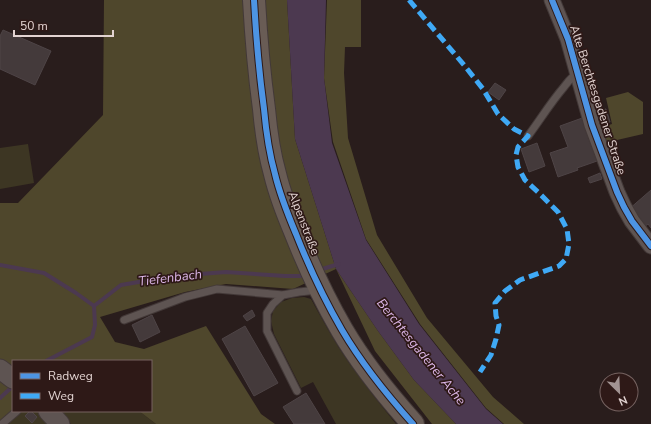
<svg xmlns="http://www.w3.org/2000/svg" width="651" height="424" font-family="'Nunito Sans',sans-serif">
	<rect width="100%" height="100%" fill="#291d1c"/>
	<!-- green -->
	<path fill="#3d3623" d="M 28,144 L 34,183 L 0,189 L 0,148 Z
		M 304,297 L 311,299 C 323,321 335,343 349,363 C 364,384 380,404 396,424 L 336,424 L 313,382 L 301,388 L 274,334 L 271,321 L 273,311 L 281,302 L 292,298 Z
		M 22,411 L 37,411 L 51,424 L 7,424 Z
		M 59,411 L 139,411 L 156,424 L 71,424 L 66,418 Z"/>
	<!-- forest -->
	<path fill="#4f472c" d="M 104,0 L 287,0 L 295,139 L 336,269 L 378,331 L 414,380 L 456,424 L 432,424 L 375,351 L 336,269 L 293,289 L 226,284 L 185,292 L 100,317 L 115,342 L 144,349 L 206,326 L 261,414 L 275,424 L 156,424 L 139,411 L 151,411 L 151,361 L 13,361 L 13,370 L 0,360 L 0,203 L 18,203 L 103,115 Z
		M 327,0 L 361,0 L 361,47 L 345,47 L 344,73 L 348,138 L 377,235 L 427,318 L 493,397 L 524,424 L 504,424 L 486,408 L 420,324 L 366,239 L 333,142 L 324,78 Z
		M 628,92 L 643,102 L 643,134 L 604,143 L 599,128 L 612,124 L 606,98 Z
		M 0,377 L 13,388 L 13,410 L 9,414 L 10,421 L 7,424 L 0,424 Z"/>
	<!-- water -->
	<path fill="#4c3950" d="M 287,0 L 326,0 L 324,78 L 332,143 L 366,240 L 419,324 L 486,409 L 503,424 L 456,424 L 414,380 L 378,331 L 336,269 L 295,139 Z"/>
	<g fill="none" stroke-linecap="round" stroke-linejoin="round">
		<!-- stream -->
		<path stroke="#4c3950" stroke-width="4" d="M 0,265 L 44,273 L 76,293 L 94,306 L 121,285 L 174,276 L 226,272 L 285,276 L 300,276 L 307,274
			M 319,270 L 339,264
			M 46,361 L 92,337 L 95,325 L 94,306
			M 0,398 L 13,386"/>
	</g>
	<!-- building -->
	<path fill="#443a3b" stroke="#4e4446" d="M 3,30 L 51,51 L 35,85 L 0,69 L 0,36 Z
		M 495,83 L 506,90 L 499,100 L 488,92 Z
		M 606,109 L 610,122 L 598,125 L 595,112 Z
		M 585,117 L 600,160 L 577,168 L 578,170 L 558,177 L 550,153 L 568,147 L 560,126 Z
		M 537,143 L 545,166 L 529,172 L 521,149 Z
		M 600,173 L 602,179 L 590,183 L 588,178 Z
		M 651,190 L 651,228 L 648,224 L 644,227 L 628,210 Z
		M 252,310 L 255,316 L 247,321 L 243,316 Z
		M 152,315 L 160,332 L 140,342 L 132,325 Z
		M 245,326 L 278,383 L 254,396 L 222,339 Z
		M 306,393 L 325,424 L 294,424 L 283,407 Z
		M 30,411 L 31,411 L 37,417 L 32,423 L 25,416 Z"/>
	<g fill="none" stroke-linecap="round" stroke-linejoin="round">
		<defs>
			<path id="service" d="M 528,136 C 540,120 551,102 564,87 C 568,82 571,77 577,74
				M 283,295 L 273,304 L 267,313 L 267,331 L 297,391
				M 124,320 L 185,297 L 217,289 L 283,295 L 299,292 L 318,290
				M 2,424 L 17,411"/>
			<path id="minor" d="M 552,0 L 568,39 L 592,125 L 617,192 L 624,207 L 632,221 L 651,246"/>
			<path id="tertiary" d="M 0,369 L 13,379
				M 48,411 L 60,424"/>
			<path id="primary" d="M 254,0 C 256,36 259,72 264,109 C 266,131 269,153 275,174 C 280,195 288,215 296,234 C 309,267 324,299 342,330 C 362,364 387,395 413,424"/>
		</defs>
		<!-- service casing -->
		<use href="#service" stroke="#433938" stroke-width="9"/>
		<!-- minor casing -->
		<use href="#minor" stroke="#433938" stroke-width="17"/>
		<!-- tertiary casing -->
		<use href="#tertiary" stroke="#433938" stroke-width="21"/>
		<!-- primary casing -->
		<use href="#primary" stroke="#433938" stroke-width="24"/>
		<!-- service -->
		<use href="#service" stroke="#5e5452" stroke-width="7"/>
		<!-- minor -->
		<use href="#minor" stroke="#5e5452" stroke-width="15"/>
		<!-- tertiary -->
		<use href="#tertiary" stroke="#5e5452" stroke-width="19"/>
		<!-- primary -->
		<use href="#primary" stroke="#695c55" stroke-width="22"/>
		<!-- quiet -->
		<path stroke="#3fa9f5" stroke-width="5" stroke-dasharray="10 5" stroke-linecap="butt" d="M 409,0 L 464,65 L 483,89 L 498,114 L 514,129 L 528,136 L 518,147 L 516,155 L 518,167 L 525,180 L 540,194 L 558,212 L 567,229 L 569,244 L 566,259 L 559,266 L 520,280 L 505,291 L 495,303 L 496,316 L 499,325 L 496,339 L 491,355 L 480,372"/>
		<defs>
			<path id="cycleway" d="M 254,0 C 256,36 259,72 264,109 C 266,131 269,153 275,174 C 280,195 288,215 296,234 C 309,267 324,299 342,330 C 362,364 387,395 413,424
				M 552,0 L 568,39 L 592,125 L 617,192 L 624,207 L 632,221 L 651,246"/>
		</defs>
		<!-- cycleway casing -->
		<use href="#cycleway" stroke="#2e1917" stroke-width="8"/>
		<!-- cycleway -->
		<use href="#cycleway" stroke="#4d94e3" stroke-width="6"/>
	</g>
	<g text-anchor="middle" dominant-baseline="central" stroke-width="3.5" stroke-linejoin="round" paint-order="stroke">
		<!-- street labels -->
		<g font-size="12" fill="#e2d3d1" stroke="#2e1917">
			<text transform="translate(598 100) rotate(72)">Alte Berchtesgadener Straße</text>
			<text transform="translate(304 223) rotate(69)">Alpenstraße</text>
		</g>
		<!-- water labels -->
		<g font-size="13" font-style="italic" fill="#dcb6e7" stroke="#2e1917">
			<text transform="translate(170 278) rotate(-7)">Tiefenbach</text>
			<text transform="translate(421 352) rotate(51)">Berchtesgadener Ache</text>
		</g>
	</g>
	<!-- legend -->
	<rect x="12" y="360" width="140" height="52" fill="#2e1917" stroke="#766361"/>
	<rect x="20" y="373" width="20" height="6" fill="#4d94e3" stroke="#766361"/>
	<text x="48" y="380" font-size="12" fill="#e2d3d1">Radweg</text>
	<rect x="20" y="393" width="20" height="6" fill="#3fa9f5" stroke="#766361"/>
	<text x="48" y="400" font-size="12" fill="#e2d3d1">Weg</text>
	<!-- north arrow -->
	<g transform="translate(619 392) rotate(156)"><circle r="19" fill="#2e1917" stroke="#766361"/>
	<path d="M0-3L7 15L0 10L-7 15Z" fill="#a19392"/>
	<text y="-6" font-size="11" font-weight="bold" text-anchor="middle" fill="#e2d3d1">N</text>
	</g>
	<!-- scale -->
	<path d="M14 30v6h99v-6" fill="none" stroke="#e2d3d1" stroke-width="2"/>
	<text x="20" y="30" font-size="12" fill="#e2d3d1" stroke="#2e1917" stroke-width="3" paint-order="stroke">50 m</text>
</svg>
